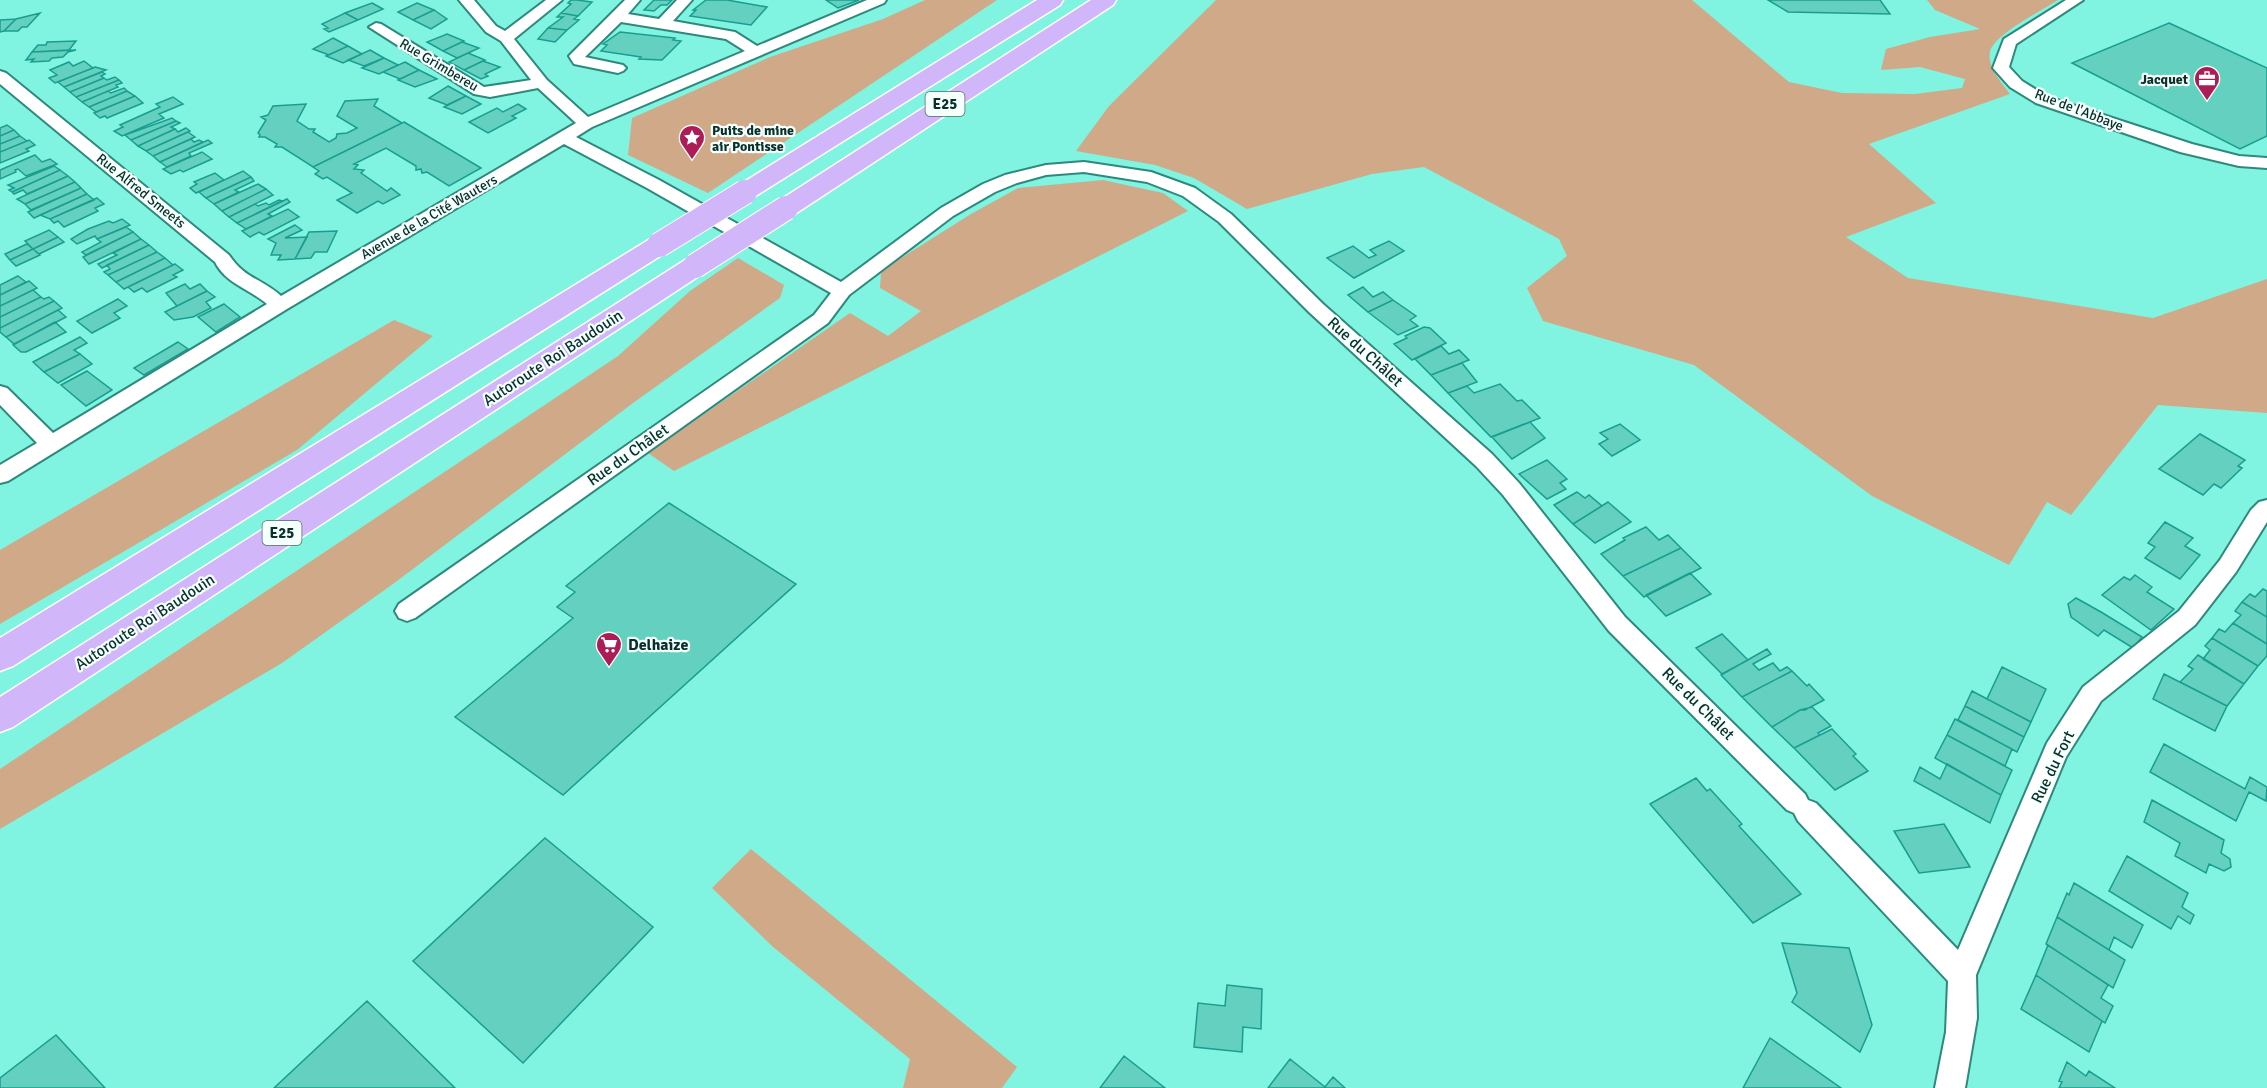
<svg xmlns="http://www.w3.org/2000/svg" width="2267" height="1088" font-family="Signika,sans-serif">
	<rect width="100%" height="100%" fill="#80f3e1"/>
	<!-- green -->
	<path fill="#d0a988" d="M 925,0 L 997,0 L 708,193 L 628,155 L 632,118 L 770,57 L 883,19 Z
		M 1216,0 L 1692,0 L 1789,82 L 1842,93 L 1915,94 L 1962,88 L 1965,79 L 1920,67 L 1881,70 L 1886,49 L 1930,37 L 1980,29 L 1935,10 L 1927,0 L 2058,0 C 2043,10 1993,35 1990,52 C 1987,67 2002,83 2010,94 L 1869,144 L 1936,203 L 1846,237 L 1908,278 L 2153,318 L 2267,279 L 2267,413 L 2158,405 L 2071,515 L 2047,502 L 2009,565 L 1872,496 L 1694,365 L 1543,321 L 1527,288 L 1567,256 L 1559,239 L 1424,167 L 1372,174 L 1247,209 L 1194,178 L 1155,165 L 1076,151 L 1109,106 Z
		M 1103,180 L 1163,193 L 1188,211 L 674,471 L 648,453 L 850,313 L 888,336 L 921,311 L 880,288 L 881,273 L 898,260 L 971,214 L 1018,188 Z
		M 738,258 L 784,285 L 780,298 L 633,403 L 393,584 L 282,663 L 0,829 L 0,769 L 618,356 L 690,291 Z
		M 394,320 L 433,336 L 297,450 L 0,624 L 0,550 Z
		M 751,849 L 1017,1067 L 1002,1088 L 903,1088 L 910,1059 L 772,946 L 712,888 Z"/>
	<!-- building -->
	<path fill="#64d0c0" stroke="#189e8f" stroke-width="1.5" d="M 571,0 L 577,0 L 592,2 L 578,16 L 561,13 L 571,4 L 568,3 Z
		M 654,0 L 672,0 L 667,5 L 661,5 L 654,11 L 644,10 Z
		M 706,0 L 727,0 L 767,7 L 751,25 L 690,16 L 696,10 L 693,10 Z
		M 826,0 L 859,0 L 838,8 Z
		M 1768,0 L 1880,0 L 1890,14 L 1788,12 Z
		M 372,3 L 383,9 L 358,20 L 345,13 Z
		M 417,3 L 434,10 L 413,20 L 398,12 Z
		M 434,10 L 447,19 L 431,29 L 413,20 Z
		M 40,13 L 27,27 L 22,27 L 18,31 L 4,31 L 16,19 Z
		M 345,13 L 358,20 L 329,32 L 324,29 L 328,28 L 322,24 Z
		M 561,13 L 578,16 L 574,19 L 579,20 L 567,30 L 548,28 L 563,17 L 557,17 Z
		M 16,19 L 4,31 L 0,32 L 0,20 Z
		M 2169,23 L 2267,68 L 2267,136 L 2240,149 L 2072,63 Z
		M 548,28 L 567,30 L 555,42 L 538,39 Z
		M 620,32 L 675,38 L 673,40 L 681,41 L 662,60 L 639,59 L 641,57 L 601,51 L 607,45 L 603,44 Z
		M 447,34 L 464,41 L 443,51 L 427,42 Z
		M 333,38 L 348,46 L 329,55 L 313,49 Z
		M 76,41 L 69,50 L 32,52 L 38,45 L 46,45 L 47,42 Z
		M 462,42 L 479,48 L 457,58 L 443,51 Z
		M 348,46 L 362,54 L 343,63 L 326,56 Z
		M 76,50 L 68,52 L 63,57 L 52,58 L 49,61 L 31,62 L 34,59 L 26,60 L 32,52 Z
		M 370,50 L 384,58 L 364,66 L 348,60 Z
		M 468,53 L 485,60 L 464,70 L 449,62 Z
		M 384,58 L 398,65 L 379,74 L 362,68 Z
		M 84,61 L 93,68 L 55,83 L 49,78 L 57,75 L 50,70 L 69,62 L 73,66 Z
		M 483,61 L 500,67 L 485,74 L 488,76 L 481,79 L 464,70 Z
		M 405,62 L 419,70 L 400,79 L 383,72 Z
		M 95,67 L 106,70 L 64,87 L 58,82 Z
		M 419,70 L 437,79 L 415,87 L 398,80 Z
		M 102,72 L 105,74 L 101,76 L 104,78 L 70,92 L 64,87 Z
		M 115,77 L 119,80 L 76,97 L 70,92 L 104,78 L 107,80 Z
		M 119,80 L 122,83 L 116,85 L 118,87 L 82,102 L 76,97 Z
		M 448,86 L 466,96 L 447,105 L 429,98 Z
		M 124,88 L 127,91 L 89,107 L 82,102 L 108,91 L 111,93 Z
		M 127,91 L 135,96 L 96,112 L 89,107 Z
		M 135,96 L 143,103 L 107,118 L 105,116 L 100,118 L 94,113 Z
		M 466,96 L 481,104 L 462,114 L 444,107 Z
		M 173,97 L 183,104 L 159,114 L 164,118 L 122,136 L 114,131 L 123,127 L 120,125 L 160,107 L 156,104 Z
		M 378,99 L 374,106 L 402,123 L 313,167 L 282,147 L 275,147 L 277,144 L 265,137 L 259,137 L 260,135 L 258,133 L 266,120 L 261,117 L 268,115 L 273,106 L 306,104 L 297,121 L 309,129 L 315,129 L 313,132 L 329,142 L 336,138 L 337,134 L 347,133 L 357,128 L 337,116 L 345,101 Z
		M 518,104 L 526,109 L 512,116 L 516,118 L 488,133 L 469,122 L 497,108 L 503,112 Z
		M 172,118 L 176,121 L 131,140 L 125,135 Z
		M 176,121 L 180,123 L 171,127 L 175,129 L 138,146 L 131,140 Z
		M 404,122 L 481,168 L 449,186 L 427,172 L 422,173 L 421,169 L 416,170 L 416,166 L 386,148 L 354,164 L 358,165 L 354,169 L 364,170 L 361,173 L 387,191 L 391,188 L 400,195 L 383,204 L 378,201 L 357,213 L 337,200 L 352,193 L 327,177 L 323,179 L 315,174 L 319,171 L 313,167 Z
		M 7,125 L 14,130 L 0,136 L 0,128 Z
		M 186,128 L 190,131 L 146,151 L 138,146 L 175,129 L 178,132 Z
		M 14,130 L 20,136 L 0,144 L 0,136 Z
		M 188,132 L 195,137 L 153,156 L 146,151 Z
		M 20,136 L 27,141 L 0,152 L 0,144 Z
		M 191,139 L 194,142 L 199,140 L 203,142 L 160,162 L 153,156 Z
		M 29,140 L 35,145 L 26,149 L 29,151 L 0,163 L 0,152 Z
		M 208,140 L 212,143 L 189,153 L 191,156 L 167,167 L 160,162 Z
		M 202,152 L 212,159 L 183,172 L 180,170 L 171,174 L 163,169 Z
		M 35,155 L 42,162 L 50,159 L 57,164 L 26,176 L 18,169 L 15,170 L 16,172 L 0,179 L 0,170 Z
		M 54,166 L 60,170 L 12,192 L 9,190 L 14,188 L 8,185 Z
		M 60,170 L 68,176 L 27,194 L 23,190 L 14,194 L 12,192 Z
		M 243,171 L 251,177 L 206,198 L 199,192 Z
		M 215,173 L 224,180 L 196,193 L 190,188 L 197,184 L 194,182 Z
		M 68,176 L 75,182 L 25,204 L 17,199 Z
		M 251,177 L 254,181 L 235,190 L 239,192 L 214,204 L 206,198 Z
		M 75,182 L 81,188 L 31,210 L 25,204 Z
		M 258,184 L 266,189 L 222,211 L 214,204 Z
		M 81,188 L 87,194 L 34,218 L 28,212 Z
		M 266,189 L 273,195 L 229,217 L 222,211 Z
		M 87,194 L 94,200 L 50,219 L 40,215 Z
		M 97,198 L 104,204 L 95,208 L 98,211 L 64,227 L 58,221 L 54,223 L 50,219 Z
		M 287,199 L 290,202 L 268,214 L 272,216 L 246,229 L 237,223 Z
		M 279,200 L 282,201 L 237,223 L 229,217 L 255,204 L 258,206 L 266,203 L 269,205 Z
		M 288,209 L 299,217 L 264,235 L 259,232 L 250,237 L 242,231 Z
		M 122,219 L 130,225 L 97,239 L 95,236 L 77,244 L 71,239 L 88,229 L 109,221 L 113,223 Z
		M 295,225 L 302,230 L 285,238 L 307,237 L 295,259 L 278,260 L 281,255 L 271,255 L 276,243 L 268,239 Z
		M 126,227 L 133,232 L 86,255 L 82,252 L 101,242 L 97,239 Z
		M 49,230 L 58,237 L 33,249 L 25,241 Z
		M 337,231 L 327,252 L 315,252 L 311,258 L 295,259 L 309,232 Z
		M 133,232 L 141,239 L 89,264 L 83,257 Z
		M 58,237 L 64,242 L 39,254 L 33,249 Z
		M 141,239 L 149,245 L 102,268 L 98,264 L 117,255 L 113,253 Z
		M 1389,241 L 1404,251 L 1354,278 L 1327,258 L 1353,246 L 1369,258 L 1376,255 L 1370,250 Z
		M 27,244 L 33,249 L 10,260 L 5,254 Z
		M 149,245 L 157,252 L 108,275 L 104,272 L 110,269 L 107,265 Z
		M 33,249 L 40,255 L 16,266 L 10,260 Z
		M 157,252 L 165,258 L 116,282 L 108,275 Z
		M 165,258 L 173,265 L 124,289 L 116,282 Z
		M 175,264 L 183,270 L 173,275 L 177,277 L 147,292 L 142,288 L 134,292 L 128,287 Z
		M 18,276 L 26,282 L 0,295 L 0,285 Z
		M 29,281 L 37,288 L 0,306 L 0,295 Z
		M 185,284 L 190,289 L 200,284 L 207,291 L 177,306 L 166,293 Z
		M 1363,287 L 1373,297 L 1383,292 L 1393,300 L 1368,312 L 1348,295 Z
		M 33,290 L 41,297 L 0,317 L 0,306 Z
		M 207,291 L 215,297 L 206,302 L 211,308 L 193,317 L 174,320 L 165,312 Z
		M 41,297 L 44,299 L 49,297 L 54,301 L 0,328 L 0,317 Z
		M 118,299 L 127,306 L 114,313 L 120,318 L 92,333 L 77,321 Z
		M 1393,300 L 1416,316 L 1410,320 L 1418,326 L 1398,335 L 1368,312 Z
		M 54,301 L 62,308 L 6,337 L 0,332 L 0,328 Z
		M 224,304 L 240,317 L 216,332 L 198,317 Z
		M 58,310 L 66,317 L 14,344 L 6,337 Z
		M 55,322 L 66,332 L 26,352 L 21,352 L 13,345 Z
		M 1424,327 L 1430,328 L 1446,343 L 1412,360 L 1394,344 L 1407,338 L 1405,336 Z
		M 80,337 L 87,343 L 74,350 L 80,354 L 44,372 L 33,362 Z
		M 178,342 L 188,349 L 144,375 L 134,368 Z
		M 1441,346 L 1449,354 L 1459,350 L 1469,360 L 1431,375 L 1415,359 Z
		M 80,354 L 92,364 L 58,383 L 44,372 Z
		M 1462,363 L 1477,382 L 1448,393 L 1431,375 Z
		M 87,371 L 112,390 L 86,406 L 61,385 Z
		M 1500,384 L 1517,401 L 1522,400 L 1540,418 L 1491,437 L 1448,393 L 1467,386 L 1474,393 Z
		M 1530,422 L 1545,438 L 1512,459 L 1492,437 Z
		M 1620,424 L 1640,440 L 1612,456 L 1599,444 L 1608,439 L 1600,433 Z
		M 2200,434 L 2245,460 L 2238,466 L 2242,468 L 2221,488 L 2214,484 L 2203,495 L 2159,469 Z
		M 1547,460 L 1567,479 L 1560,483 L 1566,489 L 1547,499 L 1519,474 Z
		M 1577,492 L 1585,498 L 1589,495 L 1602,506 L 1573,524 L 1554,505 Z
		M 1608,502 L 1631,522 L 1595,543 L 1573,524 Z
		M 669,503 L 796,584 L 563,795 L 455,717 L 573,618 L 557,607 L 575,592 L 566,586 Z
		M 2165,522 L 2193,538 L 2185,546 L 2200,555 L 2180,579 L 2145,558 L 2155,547 L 2148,543 Z
		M 1646,527 L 1659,540 L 1668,535 L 1681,548 L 1623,576 L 1601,554 L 1625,540 L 1623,538 Z
		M 1681,548 L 1701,568 L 1644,597 L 1623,576 Z
		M 1690,573 L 1711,594 L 1666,616 L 1646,595 Z
		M 2135,575 L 2152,587 L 2147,592 L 2174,609 L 2151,630 L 2102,595 L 2124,577 L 2130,580 Z
		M 2263,589 L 2267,591 L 2267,617 L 2242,602 L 2250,594 L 2255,597 Z
		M 2076,598 L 2101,612 L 2142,637 L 2133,648 L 2104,630 L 2098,636 L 2071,617 L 2068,604 Z
		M 2242,602 L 2267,617 L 2267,644 L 2233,623 L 2241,615 L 2235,611 Z
		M 2233,623 L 2267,644 L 2267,656 L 2258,666 L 2212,638 L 2219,629 L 2225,632 Z
		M 1722,634 L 1748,660 L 1722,674 L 1696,648 Z
		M 2212,638 L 2258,666 L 2244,684 L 2203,659 L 2210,650 L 2205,646 Z
		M 1767,649 L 1771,654 L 1753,664 L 1759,670 L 1773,663 L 1780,671 L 1787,667 L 1792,671 L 1742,697 L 1721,675 Z
		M 2198,655 L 2244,684 L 2227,706 L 2180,682 L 2193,669 L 2188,666 Z
		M 2002,667 L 2046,689 L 2031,722 L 1987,699 Z
		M 1792,671 L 1807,686 L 1809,684 L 1824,700 L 1805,710 L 1800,710 L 1772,727 L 1742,697 Z
		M 2164,674 L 2227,706 L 2215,731 L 2153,699 Z
		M 1972,691 L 2031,722 L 2024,737 L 1965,706 Z
		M 1965,706 L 2024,737 L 2017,752 L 1958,720 Z
		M 1812,707 L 1831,726 L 1818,733 L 1820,735 L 1794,748 L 1772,727 L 1800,710 Z
		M 1955,719 L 2012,749 L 2005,766 L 1947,735 Z
		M 1832,729 L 1856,754 L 1853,756 L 1868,771 L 1835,790 L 1794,748 Z
		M 1947,735 L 2012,770 L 2001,795 L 1935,758 Z
		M 2164,744 L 2245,789 L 2250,777 L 2267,787 L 2266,801 L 2249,792 L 2236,821 L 2150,772 Z
		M 1947,764 L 2001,795 L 1990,823 L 1914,781 L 1920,767 L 1940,779 Z
		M 1696,778 L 1707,791 L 1710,789 L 1742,824 L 1739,826 L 1801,894 L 1753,923 L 1650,804 Z
		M 2152,800 L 2224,840 L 2221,853 L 2230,859 L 2231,867 L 2224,871 L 2209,864 L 2206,873 L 2175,856 L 2180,843 L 2144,822 Z
		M 1944,824 L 1970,867 L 1919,873 L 1894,831 Z
		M 545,838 L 653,927 L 523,1063 L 413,961 Z
		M 2127,856 L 2188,893 L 2182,907 L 2194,915 L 2190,924 L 2178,916 L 2171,929 L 2109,891 Z
		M 2074,883 L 2143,925 L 2132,948 L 2114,937 L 2109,950 L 2057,917 L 2067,893 L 2069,895 Z
		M 2057,917 L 2125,960 L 2113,988 L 2046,944 Z
		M 1782,943 L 1849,948 L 1872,1025 L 1860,1052 L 1792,1002 L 1797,993 Z
		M 2048,945 L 2108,985 L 2101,998 L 2113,1006 L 2105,1023 L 2036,975 Z
		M 2036,975 L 2102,1021 L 2089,1052 L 2021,1009 Z
		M 1227,985 L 1262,989 L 1261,1029 L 1243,1027 L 1242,1052 L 1194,1047 L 1198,1003 L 1225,1006 Z
		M 367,1001 L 455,1088 L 274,1088 Z
		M 56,1035 L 105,1088 L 0,1088 L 0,1078 Z
		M 1770,1038 L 1841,1088 L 1743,1088 Z
		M 1124,1056 L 1165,1088 L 1100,1088 Z
		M 1290,1059 L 1325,1087 L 1324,1088 L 1268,1088 Z
		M 2067,1062 L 2086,1076 L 2089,1071 L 2115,1088 L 2059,1088 L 2062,1082 L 2059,1081 Z
		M 1333,1077 L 1345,1088 L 1324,1088 Z"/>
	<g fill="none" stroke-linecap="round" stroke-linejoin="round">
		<defs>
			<path id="street" d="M 459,0 L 474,0 L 496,26 L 505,31 L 546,0 L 562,0 L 514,39 L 547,80 L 588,117 L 745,51 L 726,39 L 621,22 L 585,57 L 623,65 L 626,68 L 623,71 L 618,73 L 574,64 L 569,56 L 625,0 L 640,0 L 628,14 L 659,19 L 677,0 L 692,0 L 673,21 L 735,32 L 757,46 L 867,0 L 886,0 L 884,3 L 592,127 L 576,137 L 659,180 L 841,282 L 941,208 L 983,184 L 1005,175 L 1046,165 L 1084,162 L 1151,172 L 1195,188 L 1231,214 L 1323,304 L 1492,454 L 1519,483 L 1625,617 L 1805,794 L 1808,800 L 1816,803 L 1958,950 L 2047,743 L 2083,687 L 2179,611 L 2220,560 L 2251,510 L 2259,502 L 2267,500 L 2267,522 L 2236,572 L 2195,625 L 2101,701 L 2066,757 L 1976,975 L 1977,1018 L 1965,1088 L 1935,1088 L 1946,1032 L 1948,981 L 1798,821 L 1794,813 L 1787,810 L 1609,631 L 1503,495 L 1476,466 L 1309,312 L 1219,222 L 1183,196 L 1147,182 L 1084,172 L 1046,175 L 1017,183 L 995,192 L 953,216 L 849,295 L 828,323 L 415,618 L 407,621 L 399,618 L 395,611 L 399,604 L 814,315 L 831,293 L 647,188 L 564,144 L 287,309 L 8,481 L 0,483 L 0,465 L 37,443 L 0,405 L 0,386 L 7,388 L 53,433 L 267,304 C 250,289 226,284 215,262 L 0,84 L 0,71 L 6,73 L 229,255 C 245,279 261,278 281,296 L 576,123 L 538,88 L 490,97 L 474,94 L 369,27 L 376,23 L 381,24 L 484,87 L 531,80 L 501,41 L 486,32 Z
				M 2066,0 L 2083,0 L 2016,44 L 2009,67 L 2022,81 L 2048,97 L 2192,144 L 2239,156 L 2267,158 L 2267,168 L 2239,166 L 2180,152 L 2036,103 L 2010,87 L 1993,68 L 2004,39 Z"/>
			<path id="highway" d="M 1037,0 L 1063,0 L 1060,5 L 754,197 L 745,200 L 736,197 L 732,192 L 736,187 Z
				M 1091,0 L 1116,0 L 1113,5 L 795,214 L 786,216 L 777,214 L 773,208 L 777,202 Z
				M 659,237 L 668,239 L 672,245 L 668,251 L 13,666 L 0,671 L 0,638 L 650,239 Z
				M 695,257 L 705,260 L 708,266 L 705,272 L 13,727 L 0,732 L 0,697 L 685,260 Z"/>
		</defs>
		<!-- street casing -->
		<use href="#street" stroke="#2e897d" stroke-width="4"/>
		<!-- highway casing -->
		<use href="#highway" stroke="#fff" stroke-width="3"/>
		<!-- street -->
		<use href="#street" fill="#fff" fill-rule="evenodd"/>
		<!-- highway -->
		<use href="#highway" fill="#d1b6fa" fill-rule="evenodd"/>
		<defs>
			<path id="highway-bridge" d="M 659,245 L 745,192
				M 695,266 L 786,208"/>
		</defs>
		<!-- highway-bridge casing -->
		<use href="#highway-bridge" stroke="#fff" stroke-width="26" stroke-linecap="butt"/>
		<!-- highway-bridge -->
		<use href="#highway-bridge" stroke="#d1b6fa" stroke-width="24"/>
	</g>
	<!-- icons -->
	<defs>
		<symbol id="office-pin" viewBox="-11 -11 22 30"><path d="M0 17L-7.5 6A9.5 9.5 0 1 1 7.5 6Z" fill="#ac1d58" stroke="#f5fffc"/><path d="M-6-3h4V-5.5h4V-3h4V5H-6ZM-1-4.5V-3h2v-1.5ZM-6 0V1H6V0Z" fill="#fff"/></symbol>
		<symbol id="sight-pin" viewBox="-11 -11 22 30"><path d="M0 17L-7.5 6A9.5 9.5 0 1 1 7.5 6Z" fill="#ac1d58" stroke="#f5fffc"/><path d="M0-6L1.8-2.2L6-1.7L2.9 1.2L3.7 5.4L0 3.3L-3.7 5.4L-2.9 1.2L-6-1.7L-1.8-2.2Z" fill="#fff"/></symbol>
		<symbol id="supermarket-pin" viewBox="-11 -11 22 30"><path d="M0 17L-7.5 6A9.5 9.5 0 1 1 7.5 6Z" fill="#ac1d58" stroke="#f5fffc"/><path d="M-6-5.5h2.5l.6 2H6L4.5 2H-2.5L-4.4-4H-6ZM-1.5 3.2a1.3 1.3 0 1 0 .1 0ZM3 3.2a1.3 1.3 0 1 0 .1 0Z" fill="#fff"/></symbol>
	</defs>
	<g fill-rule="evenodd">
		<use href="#office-pin" x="2192" y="64" width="30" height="40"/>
		<use href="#sight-pin" x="677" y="123" width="30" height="40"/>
		<use href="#supermarket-pin" x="594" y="630" width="30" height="40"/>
	</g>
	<g text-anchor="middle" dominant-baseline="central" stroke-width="4.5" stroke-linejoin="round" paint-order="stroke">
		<!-- far-street labels -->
		<g font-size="14" fill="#09302b" stroke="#f5fffc">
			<text transform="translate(439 65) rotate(31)">Rue Grimbereu</text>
			<text transform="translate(2079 110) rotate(21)">Rue de l'Abbaye</text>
			<text transform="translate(141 191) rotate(39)">Rue Alfred Smeets</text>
			<text transform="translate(429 217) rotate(-30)">Avenue de la Cité Wauters</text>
		</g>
		<!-- far-poi labels -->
		<g font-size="14" font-weight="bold" fill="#09302b" stroke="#f5fffc" text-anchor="end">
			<text x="2188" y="79">Jacquet</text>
			<text x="712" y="130" text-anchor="start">Puits de mine<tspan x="712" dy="16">air Pontisse</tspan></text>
		</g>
		<!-- shield labels -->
		<g fill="#f5fffc" stroke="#506e6a" stroke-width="1.5">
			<rect x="925.5" y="92" width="39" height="24" rx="4.5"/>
			<rect x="262.5" y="521" width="39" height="24" rx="4.5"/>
		</g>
		<g font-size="15" font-weight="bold" fill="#09302b">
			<text x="945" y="104">E25</text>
			<text x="282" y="533">E25</text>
		</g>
		<!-- street labels -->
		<g font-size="16" fill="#09302b" stroke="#f5fffc">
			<text transform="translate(1365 352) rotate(42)">Rue du Châlet</text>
			<text transform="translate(553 358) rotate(-33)">Autoroute Roi Baudouin</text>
			<text transform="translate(628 455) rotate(-35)">Rue du Châlet</text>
			<text transform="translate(145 622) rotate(-33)">Autoroute Roi Baudouin</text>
			<text transform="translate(1698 704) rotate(45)">Rue du Châlet</text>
			<text transform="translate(2053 767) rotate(-64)">Rue du Fort</text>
		</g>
		<!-- poi labels -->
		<g font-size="16" font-weight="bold" fill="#09302b" stroke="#f5fffc" text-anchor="start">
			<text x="628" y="645">Delhaize</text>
		</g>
	</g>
</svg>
